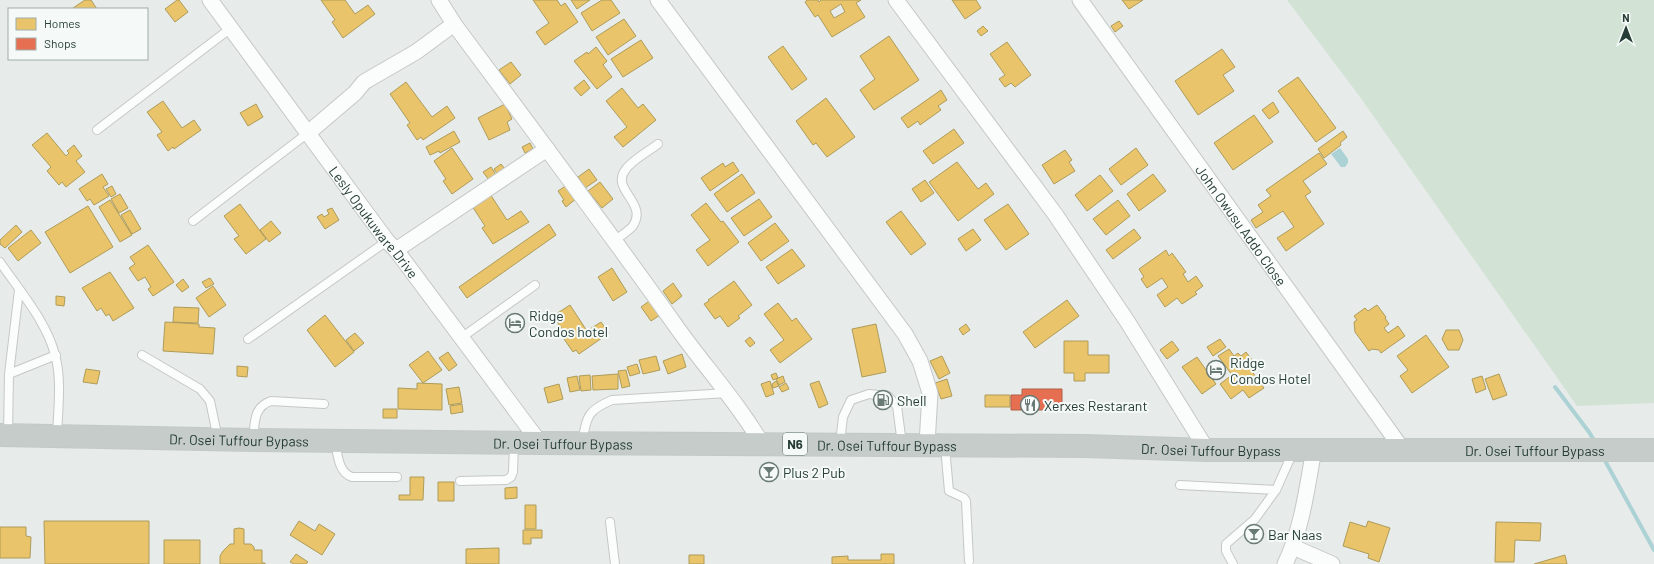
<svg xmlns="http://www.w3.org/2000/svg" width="1654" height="564" font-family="Barlow,sans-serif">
	<rect width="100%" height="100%" fill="#e7ebe9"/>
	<!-- green -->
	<path fill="#d2e3d6" d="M 1287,0 L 1654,0 L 1654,403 L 1577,406 L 1360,97 Z"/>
	<!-- water -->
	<path fill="#acd2d5" d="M 1340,148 L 1348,159 L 1348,163 L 1345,167 L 1341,167 L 1331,154 Z"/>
	<!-- homes -->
	<path fill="#e9c46a" stroke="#ae9c5a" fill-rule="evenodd" d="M 85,0 L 91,0 L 97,9 L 74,9 L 73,8 Z
		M 177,0 L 179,0 L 188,12 L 175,22 L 165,9 Z
		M 321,0 L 345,0 L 355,14 L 368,5 L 375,14 L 343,38 L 332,22 L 335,20 Z
		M 533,0 L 557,0 L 561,6 L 565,3 L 578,22 L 545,45 L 536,32 L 549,23 Z
		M 571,0 L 590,0 L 577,9 Z
		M 602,0 L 611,0 L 620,13 L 592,31 L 581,13 Z
		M 807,0 L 818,0 L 819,2 L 821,0 L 861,0 L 856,3 L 865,17 L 832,37 L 818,15 L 815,17 L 805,2 ZM 841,4 L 845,12 L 834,18 L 830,11 Z
		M 952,0 L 976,0 L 981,8 L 965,19 Z
		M 1122,0 L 1143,0 L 1129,9 Z
		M 624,19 L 636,36 L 608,55 L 596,37 Z
		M 1119,21 L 1123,26 L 1115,32 L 1111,26 Z
		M 983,26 L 988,31 L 981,36 L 977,31 Z
		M 889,36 L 919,80 L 874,110 L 860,90 L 875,79 L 860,56 Z
		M 641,40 L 653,58 L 623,77 L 611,59 Z
		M 1007,42 L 1031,75 L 1015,87 L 1011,83 L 1005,87 L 999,79 L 1005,75 L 990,54 Z
		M 783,46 L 807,79 L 792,90 L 768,57 Z
		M 596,47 L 607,61 L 603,65 L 612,77 L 597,89 L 574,61 L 587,52 L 588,54 Z
		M 1222,49 L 1235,67 L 1223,75 L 1234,91 L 1198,115 L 1175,81 Z
		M 511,62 L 521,75 L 510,84 L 499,70 Z
		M 1298,77 L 1336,128 L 1316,142 L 1278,91 Z
		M 584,80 L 590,88 L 581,96 L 574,88 Z
		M 406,82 L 432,117 L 447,106 L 455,118 L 423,140 L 421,137 L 417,140 L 407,125 L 410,123 L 390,94 Z
		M 622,88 L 638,108 L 643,104 L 656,120 L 623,147 L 614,137 L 627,127 L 606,101 Z
		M 941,90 L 947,100 L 938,106 L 941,110 L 920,125 L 918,121 L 908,128 L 901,118 Z
		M 826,98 L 855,137 L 827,157 L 816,143 L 813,145 L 796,121 Z
		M 163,101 L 182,128 L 194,120 L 201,130 L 174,149 L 173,147 L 168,151 L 157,135 L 162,132 L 147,112 Z
		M 1273,102 L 1279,112 L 1269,119 L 1262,110 Z
		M 256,104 L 263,117 L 248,126 L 240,113 Z
		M 505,104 L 512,119 L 507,122 L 510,130 L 489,140 L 478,118 Z
		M 1254,115 L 1273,142 L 1233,170 L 1214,143 Z
		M 954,129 L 964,143 L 933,164 L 923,151 Z
		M 454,131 L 460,142 L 440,153 L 439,151 L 430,155 L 426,147 Z
		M 1343,131 L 1347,137 L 1340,143 L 1341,145 L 1324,158 L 1318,149 Z
		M 47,133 L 66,156 L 69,153 L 67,151 L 74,145 L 82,156 L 76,161 L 85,172 L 66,187 L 62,182 L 59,185 L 47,171 L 51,167 L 32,145 Z
		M 530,143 L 533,149 L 525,153 L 522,147 Z
		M 452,148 L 473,179 L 452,194 L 443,181 L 446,179 L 434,161 Z
		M 1136,148 L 1148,165 L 1121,185 L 1109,169 Z
		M 1065,150 L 1072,160 L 1069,162 L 1075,171 L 1054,184 L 1042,165 Z
		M 1319,153 L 1327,164 L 1303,181 L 1311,192 L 1305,196 L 1324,224 L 1286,251 L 1277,238 L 1294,227 L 1283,211 L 1256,228 L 1251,220 L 1263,212 L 1258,205 L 1271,196 L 1266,190 Z
		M 733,162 L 739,171 L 710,191 L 701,178 L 723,163 L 725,167 Z
		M 957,162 L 978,189 L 986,183 L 994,194 L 958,221 L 929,182 Z
		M 501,164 L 505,169 L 498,175 L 494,169 Z
		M 491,167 L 496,175 L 489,180 L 483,172 Z
		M 589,169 L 597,180 L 585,188 L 578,177 Z
		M 102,174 L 108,184 L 103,187 L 109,196 L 94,205 L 90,199 L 87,201 L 79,189 Z
		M 742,174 L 755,193 L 727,212 L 714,194 Z
		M 1153,174 L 1166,191 L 1139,211 L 1127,194 Z
		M 1100,175 L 1113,191 L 1087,211 L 1075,195 Z
		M 925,180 L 934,193 L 921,202 L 912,189 Z
		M 600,182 L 613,199 L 602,208 L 588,191 Z
		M 567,185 L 577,198 L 566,207 L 562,201 L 564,200 L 558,191 Z
		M 112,186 L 116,194 L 111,197 L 106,189 Z
		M 120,194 L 128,208 L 119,213 L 111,199 Z
		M 490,194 L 507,220 L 521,211 L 529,222 L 493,244 L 482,228 L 485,226 L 472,206 Z
		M 759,199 L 772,217 L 744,236 L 731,218 Z
		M 110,200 L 132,235 L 120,242 L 99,207 Z
		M 1118,200 L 1130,216 L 1106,235 L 1093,219 Z
		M 706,203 L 721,222 L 723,221 L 739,242 L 708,266 L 696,250 L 710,240 L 691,215 Z
		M 240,204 L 266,239 L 246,254 L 234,239 L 239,236 L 224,216 Z
		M 1008,204 L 1029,234 L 1006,250 L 984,220 Z
		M 88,206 L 113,247 L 70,273 L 45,232 Z
		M 332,208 L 339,220 L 325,229 L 317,217 L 322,214 L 324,217 L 329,214 L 327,210 Z
		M 130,210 L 141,229 L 132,234 L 121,215 Z
		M 901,211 L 926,244 L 911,255 L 886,222 Z
		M 271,221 L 281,233 L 269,242 L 260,230 Z
		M 775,223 L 789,241 L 761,261 L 748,243 Z
		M 549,224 L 556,235 L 467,298 L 459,287 Z
		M 16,225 L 22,232 L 5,248 L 0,244 L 0,240 Z
		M 973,229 L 981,240 L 966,251 L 958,239 Z
		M 1134,229 L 1141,238 L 1113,259 L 1106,250 Z
		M 31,230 L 41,243 L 18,261 L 8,248 Z
		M 148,245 L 174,282 L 153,296 L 148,289 L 151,287 L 145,277 L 138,281 L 129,268 L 135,264 L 130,257 Z
		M 792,249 L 805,266 L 778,284 L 766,267 Z
		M 1166,250 L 1169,256 L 1172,253 L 1186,272 L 1183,274 L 1188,282 L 1196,276 L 1203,286 L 1195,292 L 1197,294 L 1182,304 L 1177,298 L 1165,307 L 1157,295 L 1168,287 L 1162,278 L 1147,288 L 1141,279 L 1144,277 L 1139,269 Z
		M 612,268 L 627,292 L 613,301 L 598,277 Z
		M 110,272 L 134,308 L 113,321 L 109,314 L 106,316 L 101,308 L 97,311 L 82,288 Z
		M 210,278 L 214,284 L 206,288 L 202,282 Z
		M 183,279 L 189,287 L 182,292 L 176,285 Z
		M 734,281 L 752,305 L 738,316 L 740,318 L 728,327 L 720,316 L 715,319 L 704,304 L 709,301 L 708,300 Z
		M 673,283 L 682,296 L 672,304 L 663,291 Z
		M 213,286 L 226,305 L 209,317 L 196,298 Z
		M 56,296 L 65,297 L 64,306 L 56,305 Z
		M 652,299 L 663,313 L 651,321 L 641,307 Z
		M 1067,300 L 1079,316 L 1035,348 L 1023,332 Z
		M 778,303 L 792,321 L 796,318 L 812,339 L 780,363 L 770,350 L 784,340 L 764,314 Z
		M 570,305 L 587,331 L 601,322 L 609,333 L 579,354 L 576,350 L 573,352 L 564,339 L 567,336 L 553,316 Z
		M 1377,305 L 1386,317 L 1385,318 L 1389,324 L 1384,328 L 1388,333 L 1398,326 L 1405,336 L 1381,353 L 1379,350 L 1372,349 L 1369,351 L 1355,332 L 1354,322 L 1357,320 L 1354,316 L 1365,308 L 1368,311 Z
		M 174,307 L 199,308 L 198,323 L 173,322 Z
		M 325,315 L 354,352 L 335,367 L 307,330 Z
		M 165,322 L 199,324 L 199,327 L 215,328 L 213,354 L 163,351 Z
		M 876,324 L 886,372 L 862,377 L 852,329 Z
		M 966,324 L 970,330 L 963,335 L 959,329 Z
		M 1446,330 L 1459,330 L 1463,340 L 1459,350 L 1448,350 L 1442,339 Z
		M 355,333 L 364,343 L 354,351 L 346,340 Z
		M 1426,335 L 1449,367 L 1412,393 L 1400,376 L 1408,370 L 1397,356 Z
		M 750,337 L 755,343 L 750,347 L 745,341 Z
		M 1220,339 L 1226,347 L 1213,356 L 1207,347 Z
		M 1064,341 L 1088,341 L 1088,355 L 1109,355 L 1109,373 L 1085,373 L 1085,381 L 1074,381 L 1074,373 L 1064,373 Z
		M 1172,341 L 1179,350 L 1167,359 L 1160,350 Z
		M 1229,349 L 1234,356 L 1238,353 L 1241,356 L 1246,352 L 1256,365 L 1251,370 L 1264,388 L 1249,398 L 1243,390 L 1231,399 L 1220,384 L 1232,375 L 1218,356 Z
		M 428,351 L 442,370 L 423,383 L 409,365 Z
		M 448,352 L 457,365 L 449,371 L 439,358 Z
		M 682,354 L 686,367 L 668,374 L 663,361 Z
		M 656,356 L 660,370 L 643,374 L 639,360 Z
		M 942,356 L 950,373 L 939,379 L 930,361 Z
		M 1197,357 L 1216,384 L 1202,394 L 1182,367 Z
		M 637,364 L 640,373 L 630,376 L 627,367 Z
		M 237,366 L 248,367 L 247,377 L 237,376 Z
		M 86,369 L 100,371 L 97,384 L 83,382 Z
		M 626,370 L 630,386 L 622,388 L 618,371 Z
		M 776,373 L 778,378 L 773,380 L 771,375 Z
		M 618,374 L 618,389 L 593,390 L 592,376 Z
		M 1499,374 L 1507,395 L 1493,400 L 1485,379 Z
		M 590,375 L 591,390 L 581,391 L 579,376 Z
		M 577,376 L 580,390 L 570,392 L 567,378 Z
		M 783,376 L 785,382 L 779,385 L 776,379 Z
		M 1482,376 L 1486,389 L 1476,393 L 1472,379 Z
		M 947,379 L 952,396 L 941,399 L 935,383 Z
		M 770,381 L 774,394 L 766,397 L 761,384 Z
		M 776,381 L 779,386 L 773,388 L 772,384 Z
		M 819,381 L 828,404 L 819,408 L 810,384 Z
		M 417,383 L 442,384 L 442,410 L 398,409 L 398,388 L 417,389 Z
		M 786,383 L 789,389 L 782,392 L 779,387 Z
		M 559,384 L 563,399 L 548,403 L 544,388 Z
		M 459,387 L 462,403 L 449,405 L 446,389 Z
		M 985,395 L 1010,395 L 1010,407 L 985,407 Z
		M 462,404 L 463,412 L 451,414 L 450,406 Z
		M 383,409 L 397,409 L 397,418 L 383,418 Z
		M 410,477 L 424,477 L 423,500 L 399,500 L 399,495 L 410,495 Z
		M 438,482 L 454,482 L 454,501 L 438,501 Z
		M 517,487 L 517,498 L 505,499 L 505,488 Z
		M 525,505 L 536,505 L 536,529 L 525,529 Z
		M 44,521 L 149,521 L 149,564 L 45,564 Z
		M 299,521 L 315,531 L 319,524 L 335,534 L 322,555 L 290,535 Z
		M 1368,521 L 1390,528 L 1379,562 L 1368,558 L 1369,554 L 1343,546 L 1350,522 L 1366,527 Z
		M 1496,522 L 1541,523 L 1540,541 L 1515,540 L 1514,562 L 1495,562 Z
		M 0,527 L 26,527 L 26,536 L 31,537 L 30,558 L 0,558 Z
		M 239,528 L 244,529 L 244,544 L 251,544 L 254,547 L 254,550 L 262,550 L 262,563 L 265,563 L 265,564 L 220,564 L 220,556 L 223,551 L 230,544 L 234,544 L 234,529 Z
		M 523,530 L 542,530 L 542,538 L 531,538 L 531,544 L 523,544 Z
		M 164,540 L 200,540 L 200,564 L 164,564 Z
		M 499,548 L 499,564 L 466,564 L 466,549 Z
		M 296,554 L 308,562 L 306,564 L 294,564 L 290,562 Z
		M 881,554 L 894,554 L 894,564 L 832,564 L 832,557 L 848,556 L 848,560 L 881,560 Z
		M 689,555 L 704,555 L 704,564 L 689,564 Z
		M 1565,555 L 1567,564 L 1534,564 Z"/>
	<!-- shops -->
	<path fill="#e76f51" stroke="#ad6049" d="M 1022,389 L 1062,389 L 1062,410 L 1011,410 L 1011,395 L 1022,395 Z"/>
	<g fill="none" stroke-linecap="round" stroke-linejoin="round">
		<!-- stream -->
		<path stroke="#acd2d5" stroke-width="4" d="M 1555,387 L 1589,432 L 1596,444
			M 1603,457 L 1654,550"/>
		<defs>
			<path id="service" d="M 97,130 L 231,28
				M 193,221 L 308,133
				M 615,241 C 620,236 627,232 632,227 C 650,203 609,190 626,169 C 632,160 649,151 658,144
				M 0,262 C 19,290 47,322 55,355 C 62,378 58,411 57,435
				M 461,338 L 535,285
				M 248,339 L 387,241
				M 142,355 L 200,389 L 210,401 L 218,439
				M 9,374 L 56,355
				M 8,434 L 9,374 L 19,290
				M 253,440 C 255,423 253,407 271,401 L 324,404
				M 335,442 C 338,455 338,472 352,477 L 397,477
				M 582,443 C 587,417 586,411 612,400 L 728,393
				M 840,443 L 843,417 L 851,400 L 869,394 L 888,396 L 897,406 L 902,444
				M 945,447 L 949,491 L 964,498 L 966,501 L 969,561
				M 460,481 L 506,480 L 511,477 L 513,472 L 514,444
				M 1180,485 L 1276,490
				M 610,522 L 615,564
				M 1233,564 L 1226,551 L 1226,544 L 1255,519 L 1276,490 L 1293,452"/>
			<g id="minor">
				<path id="s1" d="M 210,0 L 387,241 L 396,250 L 540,443"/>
				<path d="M 439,0 L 454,24 C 529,125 605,226 678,329 C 706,368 738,403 762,444"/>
				<path d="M 658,0 L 905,334 L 920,361 L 930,393 L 927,444"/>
				<path d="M 896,0 L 1055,214 L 1127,321 L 1207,450"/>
				<path id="s2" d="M 1080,0 L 1403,450"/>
				<path d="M 308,133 L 355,93 L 364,82 L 416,52 L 454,24"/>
				<path d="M 396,250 L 547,149"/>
				<path d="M 1293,547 L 1332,564"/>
				<path d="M 1285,564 C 1302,529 1307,488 1314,449"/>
			</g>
			<g id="trunk">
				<path id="s3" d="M 0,435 L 253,440 L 540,443 L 1086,446 L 1207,450 L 1654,450"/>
			</g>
		</defs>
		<!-- service casing -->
		<use href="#service" stroke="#c4c8c6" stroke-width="10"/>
		<!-- minor casing -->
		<use href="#minor" stroke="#c4c8c6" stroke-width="17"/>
		<!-- trunk casing -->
		<use href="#trunk" stroke="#c2cac7" stroke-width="24"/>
		<!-- service -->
		<use href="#service" stroke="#fbfcfc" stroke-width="8"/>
		<!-- minor -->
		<use href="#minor" stroke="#fbfcfc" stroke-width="15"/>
		<!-- trunk -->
		<use href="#trunk" stroke="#c6ccca" stroke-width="22"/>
	</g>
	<!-- icons -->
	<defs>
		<symbol id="hotel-ring" viewBox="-11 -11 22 22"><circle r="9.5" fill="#f5f9f7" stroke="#697a75" stroke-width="1.5"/><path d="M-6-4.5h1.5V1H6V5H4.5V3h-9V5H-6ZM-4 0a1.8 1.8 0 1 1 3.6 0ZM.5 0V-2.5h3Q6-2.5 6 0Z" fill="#697a75"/></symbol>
		<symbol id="fuel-ring" viewBox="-11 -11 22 22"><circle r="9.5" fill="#f5f9f7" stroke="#697a75" stroke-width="1.5"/><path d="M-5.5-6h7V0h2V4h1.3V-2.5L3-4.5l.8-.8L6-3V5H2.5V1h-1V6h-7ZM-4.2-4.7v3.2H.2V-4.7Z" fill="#697a75"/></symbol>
		<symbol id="restaurant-ring" viewBox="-11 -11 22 22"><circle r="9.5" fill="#f5f9f7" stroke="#697a75" stroke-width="1.5"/><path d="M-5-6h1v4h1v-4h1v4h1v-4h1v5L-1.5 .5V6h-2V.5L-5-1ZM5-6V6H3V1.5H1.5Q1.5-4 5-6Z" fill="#697a75"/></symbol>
		<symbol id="bar-ring" viewBox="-11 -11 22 22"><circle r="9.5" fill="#f5f9f7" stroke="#697a75" stroke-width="1.5"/><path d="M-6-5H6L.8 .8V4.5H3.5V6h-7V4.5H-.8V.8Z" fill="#697a75"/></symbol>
	</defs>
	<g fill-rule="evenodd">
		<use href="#hotel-ring" x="504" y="312" width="22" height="22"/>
		<use href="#hotel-ring" x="1205" y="359" width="22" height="22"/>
		<use href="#fuel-ring" x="872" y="389" width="22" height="22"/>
		<use href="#restaurant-ring" x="1019" y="394" width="22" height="22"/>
		<use href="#bar-ring" x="758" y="461" width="22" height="22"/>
		<use href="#bar-ring" x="1243" y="523" width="22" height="22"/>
	</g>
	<g text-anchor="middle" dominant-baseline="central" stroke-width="4" stroke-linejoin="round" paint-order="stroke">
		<!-- shield labels -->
		<rect fill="#f5f9f7" stroke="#637570" stroke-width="1" x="783" y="433" width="24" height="22" rx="3"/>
		<g font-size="13" font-weight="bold" fill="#253d36">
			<text x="795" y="444">N6</text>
		</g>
		<!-- street labels -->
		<g font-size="14" fill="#253d36" stroke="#f5f9f7">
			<text stroke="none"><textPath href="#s1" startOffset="276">Lesly Opukuware Drive</textPath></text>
			<text stroke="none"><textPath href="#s2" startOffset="277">John Owusu Addo Close</textPath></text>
			<text stroke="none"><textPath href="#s3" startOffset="239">Dr. Osei Tuffour Bypass</textPath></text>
			<text stroke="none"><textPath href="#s3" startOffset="563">Dr. Osei Tuffour Bypass</textPath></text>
			<text stroke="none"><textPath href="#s3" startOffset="887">Dr. Osei Tuffour Bypass</textPath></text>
			<text stroke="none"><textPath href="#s3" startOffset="1211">Dr. Osei Tuffour Bypass</textPath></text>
			<text stroke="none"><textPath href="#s3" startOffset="1535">Dr. Osei Tuffour Bypass</textPath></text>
		</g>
		<!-- poi labels -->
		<g font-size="14" fill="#253d36" stroke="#f5f9f7" text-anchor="start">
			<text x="529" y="315">Ridge<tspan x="529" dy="16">Condos hotel</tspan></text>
			<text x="1230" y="362">Ridge<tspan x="1230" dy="16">Condos Hotel</tspan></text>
			<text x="897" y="400">Shell</text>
			<text x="1044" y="405">Xerxes Restarant</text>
			<text x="783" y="472">Plus 2 Pub</text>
			<text x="1268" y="534">Bar Naas</text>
		</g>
	</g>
	<!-- legend -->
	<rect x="8" y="8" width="140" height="52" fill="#f5f9f7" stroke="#a2aeaa"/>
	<rect x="16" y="18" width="20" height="12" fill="#e9c46a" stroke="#a2aeaa"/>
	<text x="44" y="28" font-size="12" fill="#253d36">Homes</text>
	<rect x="16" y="38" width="20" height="12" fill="#e76f51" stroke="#a2aeaa"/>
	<text x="44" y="48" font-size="12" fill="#253d36">Shops</text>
	<!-- north arrow -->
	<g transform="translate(1626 28)" stroke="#f5f9f7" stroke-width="3" paint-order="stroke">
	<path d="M0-3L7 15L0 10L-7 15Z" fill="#253d36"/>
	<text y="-6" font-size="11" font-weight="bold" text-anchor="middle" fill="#253d36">N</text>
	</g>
</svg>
